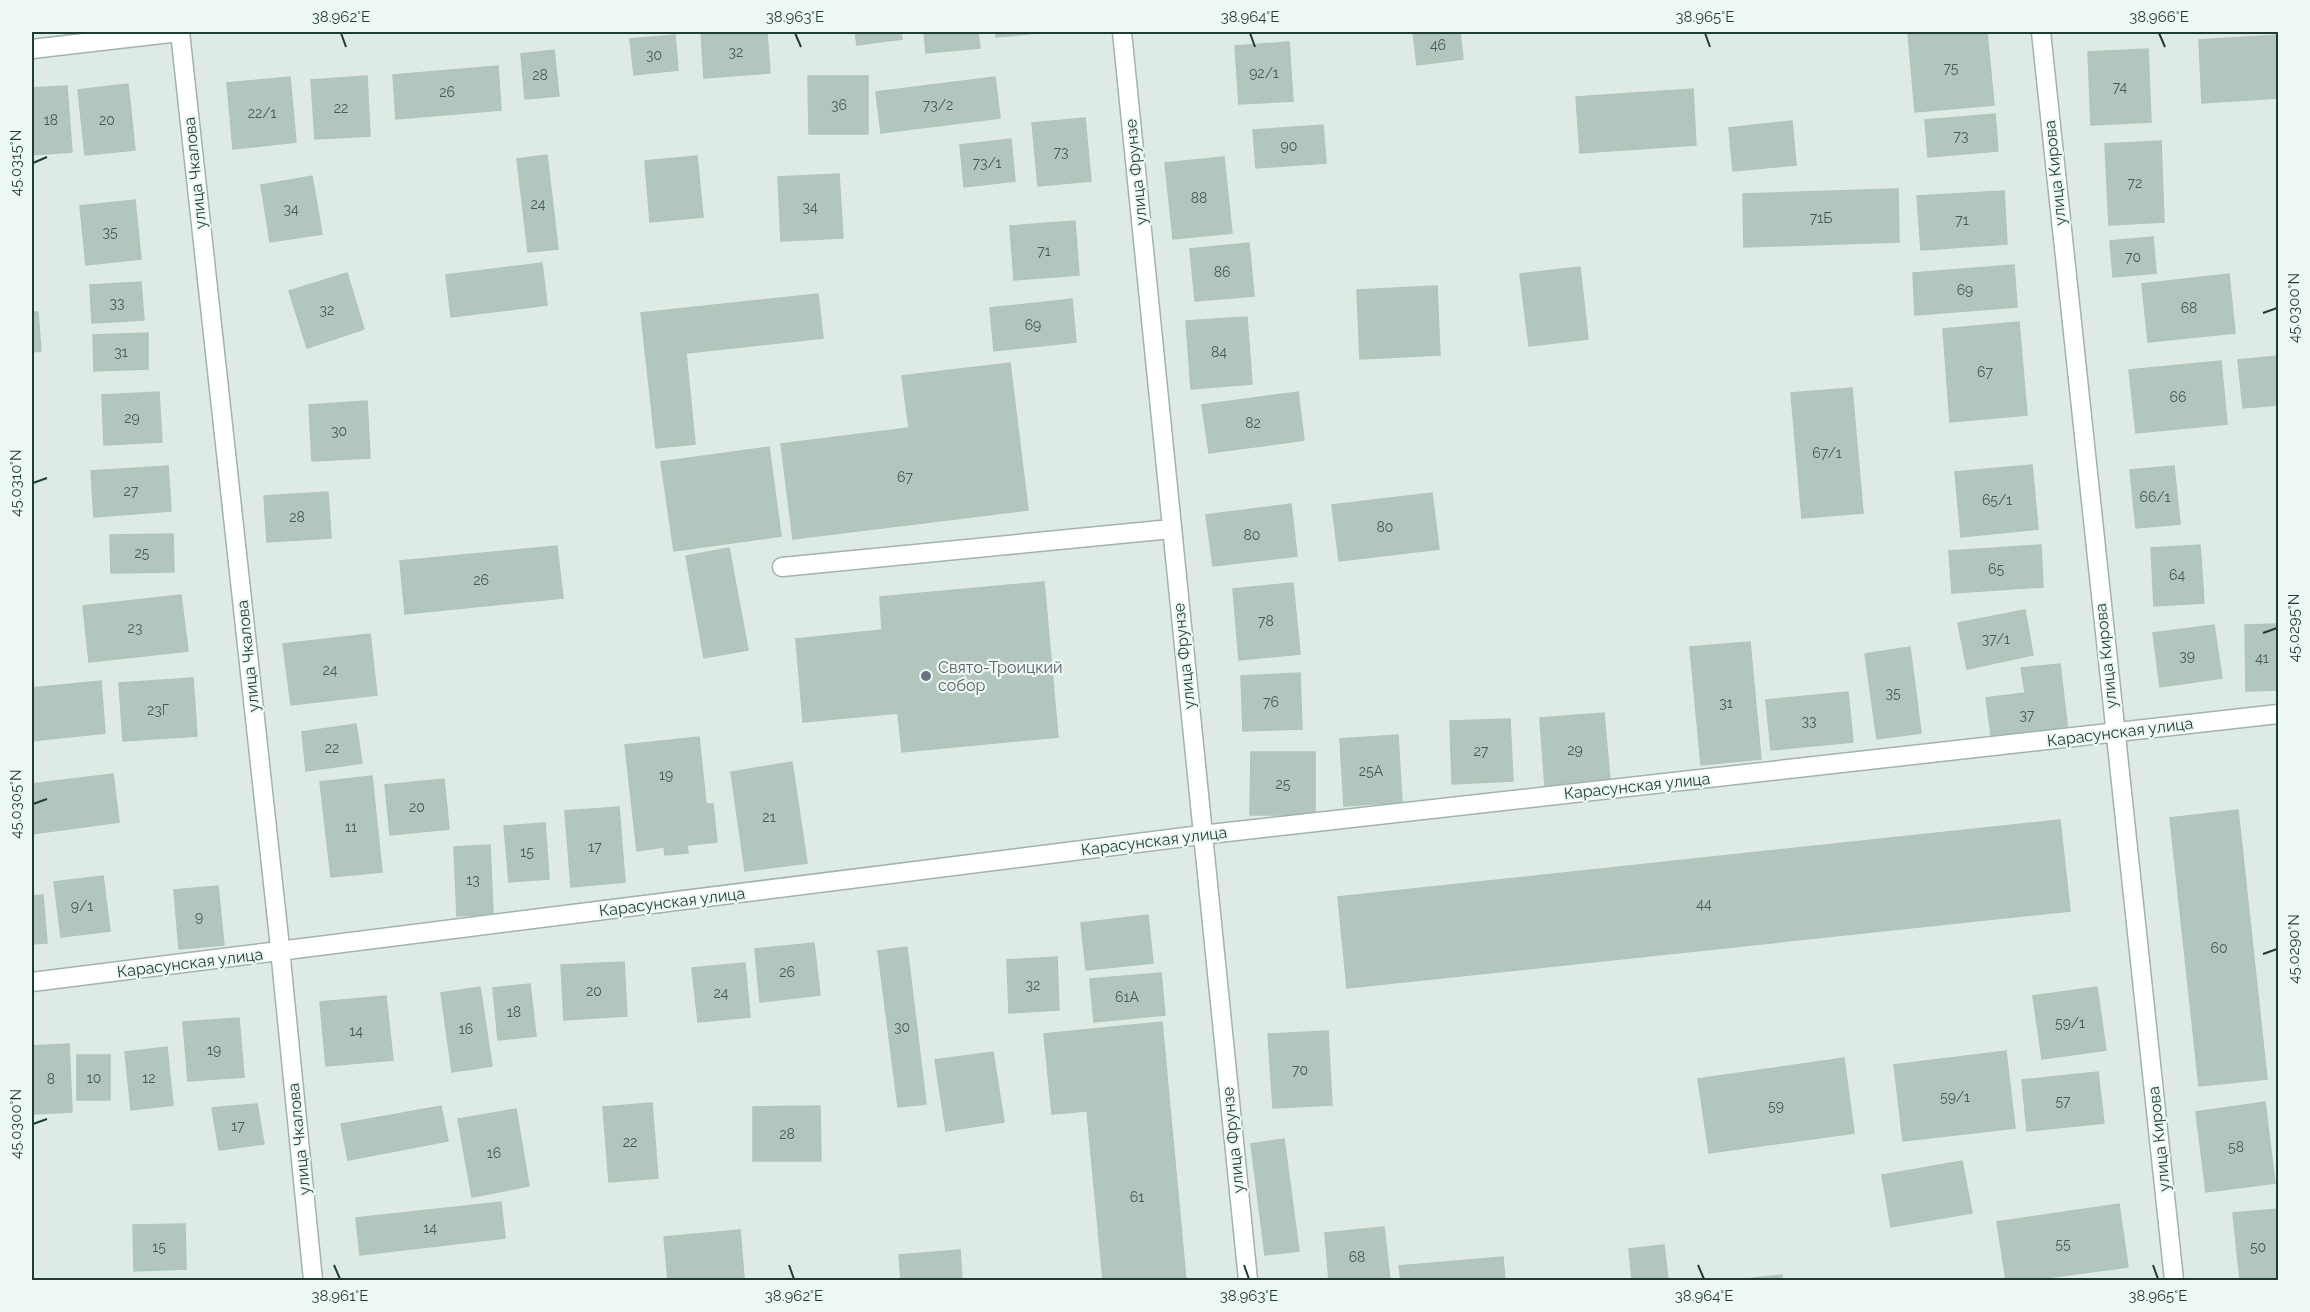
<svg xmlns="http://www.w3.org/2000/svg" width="2310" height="1312" font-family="Raleway,sans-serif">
	<rect width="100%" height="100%" fill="#deebe4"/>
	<!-- building -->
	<path fill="#b3c6bd" stroke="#b0c5bb" stroke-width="1.5" d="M 701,32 L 767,32 L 770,73 L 704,78 Z
		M 855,32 L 901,32 L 902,39 L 857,45 Z
		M 924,32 L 978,32 L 980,48 L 926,53 Z
		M 996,32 L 1048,32 L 996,37 Z
		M 1413,32 L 1460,32 L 1463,59 L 1417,65 Z
		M 1908,32 L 1987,32 L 1994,105 L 1915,112 Z
		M 675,35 L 678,70 L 634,75 L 630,39 Z
		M 2278,35 L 2278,98 L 2202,103 L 2199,40 Z
		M 1289,42 L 1293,101 L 1239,104 L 1235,46 Z
		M 2148,49 L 2151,122 L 2091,125 L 2088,52 Z
		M 554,50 L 559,96 L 525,99 L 521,54 Z
		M 498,66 L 501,110 L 396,119 L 393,75 Z
		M 367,76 L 370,136 L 315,139 L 311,80 Z
		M 808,76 L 868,76 L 868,134 L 809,134 Z
		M 290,77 L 296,142 L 233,149 L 227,83 Z
		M 995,77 L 1000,118 L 881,133 L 876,92 Z
		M 128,84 L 135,150 L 85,155 L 78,90 Z
		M 67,86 L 72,152 L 32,155 L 32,88 Z
		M 1693,89 L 1696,145 L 1580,153 L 1576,97 Z
		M 1995,114 L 1998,151 L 1928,157 L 1925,120 Z
		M 1085,118 L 1091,181 L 1038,186 L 1032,123 Z
		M 1792,121 L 1796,165 L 1733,171 L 1729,128 Z
		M 1323,125 L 1326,163 L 1256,168 L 1253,130 Z
		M 1011,139 L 1015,181 L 964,187 L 960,145 Z
		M 2161,141 L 2164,222 L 2109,225 L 2105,144 Z
		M 547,155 L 558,249 L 528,252 L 517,159 Z
		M 697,156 L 703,217 L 650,222 L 645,161 Z
		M 1224,157 L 1232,233 L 1173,239 L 1165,163 Z
		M 839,174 L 843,238 L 781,241 L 778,177 Z
		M 312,176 L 322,234 L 270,242 L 261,185 Z
		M 1898,189 L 1899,242 L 1744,247 L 1743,194 Z
		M 2004,191 L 2007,244 L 1921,250 L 1917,196 Z
		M 135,200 L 141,259 L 86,265 L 80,206 Z
		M 1075,221 L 1079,275 L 1014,280 L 1010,226 Z
		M 2153,237 L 2156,273 L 2113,277 L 2110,241 Z
		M 1249,243 L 1254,296 L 1195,301 L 1190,249 Z
		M 542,263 L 547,305 L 451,317 L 446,275 Z
		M 2014,265 L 2017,307 L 1915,315 L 1913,273 Z
		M 1580,267 L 1588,339 L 1529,346 L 1520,274 Z
		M 347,273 L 364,329 L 307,348 L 289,291 Z
		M 2229,274 L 2235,333 L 2148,342 L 2142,284 Z
		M 141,282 L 144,320 L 92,323 L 90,285 Z
		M 1437,286 L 1440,355 L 1360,359 L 1357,290 Z
		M 818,294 L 823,338 L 686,353 L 695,444 L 656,448 L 641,313 Z
		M 1072,299 L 1076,342 L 994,351 L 990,308 Z
		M 32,312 L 38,312 L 41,351 L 32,352 Z
		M 1247,317 L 1252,384 L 1191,389 L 1186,321 Z
		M 2019,322 L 2027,415 L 1950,422 L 1943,329 Z
		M 148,333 L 148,369 L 94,371 L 93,335 Z
		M 2278,356 L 2278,405 L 2243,408 L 2238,360 Z
		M 2221,361 L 2227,424 L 2136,433 L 2129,370 Z
		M 1010,363 L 1028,510 L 793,539 L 781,444 L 909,428 L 902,376 Z
		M 1852,388 L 1863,513 L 1802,518 L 1791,393 Z
		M 159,392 L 162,442 L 104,445 L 102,395 Z
		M 1298,392 L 1304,440 L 1209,453 L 1202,405 Z
		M 367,401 L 370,458 L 312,461 L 309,405 Z
		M 769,447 L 781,536 L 674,551 L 661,462 Z
		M 2032,465 L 2038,529 L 1961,537 L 1955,472 Z
		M 168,466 L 171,511 L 94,517 L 91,471 Z
		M 2174,466 L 2180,524 L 2136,528 L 2130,470 Z
		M 328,492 L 331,538 L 267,542 L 264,496 Z
		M 1432,493 L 1439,549 L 1339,561 L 1332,505 Z
		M 1291,504 L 1297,556 L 1213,566 L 1206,515 Z
		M 173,534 L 174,572 L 111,573 L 110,535 Z
		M 2041,545 L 2043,587 L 1952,593 L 1949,551 Z
		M 2200,545 L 2204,603 L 2154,606 L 2151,548 Z
		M 557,546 L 563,598 L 405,614 L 400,561 Z
		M 729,548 L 748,650 L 704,658 L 686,556 Z
		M 1044,582 L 1058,737 L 902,752 L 898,713 L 803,722 L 796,639 L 882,630 L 880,597 Z
		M 1293,583 L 1300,654 L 1239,660 L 1233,589 Z
		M 181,595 L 188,651 L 89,662 L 83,606 Z
		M 2025,610 L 2033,655 L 1967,669 L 1958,623 Z
		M 2278,624 L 2278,690 L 2246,691 L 2245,625 Z
		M 2214,625 L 2222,678 L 2160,687 L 2153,633 Z
		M 370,634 L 377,695 L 291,705 L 283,644 Z
		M 1750,642 L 1761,759 L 1701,765 L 1690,647 Z
		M 1910,647 L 1921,733 L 1877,739 L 1865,654 Z
		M 2060,664 L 2068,732 L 1992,742 L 1986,698 L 2025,693 L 2021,668 Z
		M 1300,673 L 1302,729 L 1243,731 L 1241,676 Z
		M 193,678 L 197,736 L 123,741 L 119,683 Z
		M 101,681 L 105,733 L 32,741 L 32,688 Z
		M 1848,692 L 1853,742 L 1771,750 L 1766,700 Z
		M 1604,713 L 1610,781 L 1545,787 L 1540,718 Z
		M 1510,719 L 1513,781 L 1452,784 L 1450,721 Z
		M 356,724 L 362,763 L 306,771 L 302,732 Z
		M 1398,735 L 1402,802 L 1344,806 L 1340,739 Z
		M 699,737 L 706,804 L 713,804 L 717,842 L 687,845 L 688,853 L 665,855 L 664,847 L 637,851 L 625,745 Z
		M 1251,752 L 1315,752 L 1315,815 L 1250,815 Z
		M 792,762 L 807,863 L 745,871 L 731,772 Z
		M 113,774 L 119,822 L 32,834 L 32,784 Z
		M 372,776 L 382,872 L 331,877 L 320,782 Z
		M 444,779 L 449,829 L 390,835 L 385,785 Z
		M 619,807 L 625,882 L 571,887 L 565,811 Z
		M 2238,810 L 2267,1079 L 2199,1086 L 2170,818 Z
		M 2060,820 L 2070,911 L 1347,988 L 1338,897 Z
		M 545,823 L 549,879 L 509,882 L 504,826 Z
		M 490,845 L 493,914 L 457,916 L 454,847 Z
		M 103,876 L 110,931 L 61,937 L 54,882 Z
		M 218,886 L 224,945 L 179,949 L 174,890 Z
		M 43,895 L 47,943 L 32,944 L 32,896 Z
		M 1148,915 L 1153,963 L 1086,970 L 1081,923 Z
		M 814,943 L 820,995 L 760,1002 L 755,949 Z
		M 907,947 L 926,1104 L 898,1107 L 878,951 Z
		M 1057,957 L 1059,1010 L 1009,1013 L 1007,960 Z
		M 624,962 L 627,1016 L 564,1020 L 561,965 Z
		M 745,963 L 750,1017 L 698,1022 L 692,968 Z
		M 1161,973 L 1165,1015 L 1094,1022 L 1090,979 Z
		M 530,984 L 536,1036 L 498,1040 L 493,988 Z
		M 480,987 L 492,1066 L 452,1072 L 441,993 Z
		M 2097,987 L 2106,1050 L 2042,1059 L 2033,996 Z
		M 386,996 L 393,1060 L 326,1066 L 320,1002 Z
		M 239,1018 L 244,1077 L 188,1081 L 183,1022 Z
		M 1162,1022 L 1186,1280 L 1103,1280 L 1087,1111 L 1052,1114 L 1044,1034 Z
		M 1328,1031 L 1332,1105 L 1273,1108 L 1268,1034 Z
		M 69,1044 L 72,1112 L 32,1114 L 32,1046 Z
		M 167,1047 L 173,1105 L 131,1110 L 125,1052 Z
		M 2006,1051 L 2015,1128 L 1903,1141 L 1894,1065 Z
		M 993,1052 L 1004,1122 L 946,1131 L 935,1060 Z
		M 77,1055 L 110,1055 L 110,1100 L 77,1100 Z
		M 1844,1058 L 1854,1133 L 1709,1153 L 1698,1079 Z
		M 2098,1072 L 2104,1123 L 2027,1131 L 2022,1080 Z
		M 2265,1102 L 2275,1183 L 2206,1192 L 2196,1112 Z
		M 652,1103 L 658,1178 L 609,1182 L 603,1107 Z
		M 257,1104 L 264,1144 L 219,1150 L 212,1108 Z
		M 441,1106 L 448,1141 L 348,1160 L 341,1124 Z
		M 820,1106 L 821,1161 L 753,1161 L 753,1107 Z
		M 516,1109 L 529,1186 L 472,1197 L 458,1119 Z
		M 1284,1139 L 1299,1251 L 1265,1255 L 1251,1144 Z
		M 1962,1161 L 1972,1213 L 1891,1227 L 1882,1175 Z
		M 501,1202 L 505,1238 L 360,1255 L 356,1218 Z
		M 2119,1204 L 2128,1267 L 2030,1280 L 2006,1280 L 1997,1222 Z
		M 2278,1209 L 2278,1280 L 2240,1280 L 2233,1213 Z
		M 185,1224 L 186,1269 L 134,1271 L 133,1225 Z
		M 1384,1227 L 1390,1280 L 1329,1280 L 1325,1233 Z
		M 740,1230 L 744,1278 L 668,1280 L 664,1237 Z
		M 1664,1245 L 1668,1280 L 1632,1280 L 1629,1249 Z
		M 960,1250 L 962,1280 L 901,1280 L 899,1255 Z
		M 1503,1257 L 1505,1280 L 1401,1280 L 1399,1266 Z
		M 1782,1275 L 1782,1280 L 1736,1280 Z"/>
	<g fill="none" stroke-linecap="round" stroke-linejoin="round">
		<defs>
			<path id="minor" d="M 180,32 L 278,929 L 313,1280
				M 1122,32 L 1248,1280
				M 2041,32 L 2174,1280
				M 32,49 L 179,32
				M 782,567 L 1171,529
				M 32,982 L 1201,835 L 2278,714"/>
		</defs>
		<!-- minor casing -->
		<use href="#minor" stroke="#a1b3ab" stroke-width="21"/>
		<!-- minor -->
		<use href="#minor" stroke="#fff" stroke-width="18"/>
	</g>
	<!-- ticks -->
	<path fill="none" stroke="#1e3c32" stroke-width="2" d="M 341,33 L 346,47M 795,33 L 801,47M 1250,33 L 1255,47M 1705,33 L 1710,47M 2159,33 L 2165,47M 33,163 L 47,157M 2263,313 L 2277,308M 33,483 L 47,478M 2263,633 L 2277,628M 33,804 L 47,799M 2263,954 L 2277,949M 33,1124 L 47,1119M 334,1265 L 340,1279M 789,1265 L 794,1279M 1244,1265 L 1249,1279M 1698,1265 L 1704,1279M 2153,1265 L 2158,1279"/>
	<!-- markers -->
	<circle fill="#6b7280" stroke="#eef8f3" stroke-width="2" cx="926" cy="676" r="6"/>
	<g text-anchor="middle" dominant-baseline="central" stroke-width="4.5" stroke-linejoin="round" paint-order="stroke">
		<!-- number labels -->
		<g font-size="14" fill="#435e55">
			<text x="1438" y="45">46</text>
			<text x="736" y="52">32</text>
			<text x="654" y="55">30</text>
			<text x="1951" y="68">75</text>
			<text x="1264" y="73">92/1</text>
			<text x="540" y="75">28</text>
			<text x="2120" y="87">74</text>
			<text x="447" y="92">26</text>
			<text x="839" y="105">36</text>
			<text x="938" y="105">73/2</text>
			<text x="341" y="108">22</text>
			<text x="262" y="113">22/1</text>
			<text x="51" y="120">18</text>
			<text x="107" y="120">20</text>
			<text x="1961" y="136">73</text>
			<text x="1289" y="146">90</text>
			<text x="1061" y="152">73</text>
			<text x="987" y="163">73/1</text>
			<text x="2135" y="183">72</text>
			<text x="1199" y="198">88</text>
			<text x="538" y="204">24</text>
			<text x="810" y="207">34</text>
			<text x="291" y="209">34</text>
			<text x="1821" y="218">71Б</text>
			<text x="1962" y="220">71</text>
			<text x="110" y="232">35</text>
			<text x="1044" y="251">71</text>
			<text x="2133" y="257">70</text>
			<text x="1222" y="272">86</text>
			<text x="1965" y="290">69</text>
			<text x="117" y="303">33</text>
			<text x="2189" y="308">68</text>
			<text x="327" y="310">32</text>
			<text x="1033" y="325">69</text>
			<text x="121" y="352">31</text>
			<text x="1219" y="352">84</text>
			<text x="1985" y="372">67</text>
			<text x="2178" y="397">66</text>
			<text x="132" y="418">29</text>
			<text x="1253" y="423">82</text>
			<text x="339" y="431">30</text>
			<text x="1827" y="453">67/1</text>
			<text x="905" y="477">67</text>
			<text x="131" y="491">27</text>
			<text x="2155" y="497">66/1</text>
			<text x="1997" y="500">65/1</text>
			<text x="297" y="517">28</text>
			<text x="1385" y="527">80</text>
			<text x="1252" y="535">80</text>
			<text x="142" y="553">25</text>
			<text x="1996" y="569">65</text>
			<text x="2177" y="575">64</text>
			<text x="481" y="580">26</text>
			<text x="1266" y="621">78</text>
			<text x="135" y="628">23</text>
			<text x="1996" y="639">37/1</text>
			<text x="2187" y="656">39</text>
			<text x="2262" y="658">41</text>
			<text x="330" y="670">24</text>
			<text x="1893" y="693">35</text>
			<text x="1271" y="702">76</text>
			<text x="1726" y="703">31</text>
			<text x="158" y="710">23Г</text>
			<text x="2027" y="715">37</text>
			<text x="1809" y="721">33</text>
			<text x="332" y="748">22</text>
			<text x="1575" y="750">29</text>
			<text x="1481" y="751">27</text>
			<text x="1371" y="771">25А</text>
			<text x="666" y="775">19</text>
			<text x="1283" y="784">25</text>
			<text x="417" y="807">20</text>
			<text x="769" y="817">21</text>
			<text x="351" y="827">11</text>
			<text x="595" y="847">17</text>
			<text x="527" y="852">15</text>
			<text x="473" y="880">13</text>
			<text x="1704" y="904">44</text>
			<text x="82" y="906">9/1</text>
			<text x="199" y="917">9</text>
			<text x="2219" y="948">60</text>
			<text x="787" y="972">26</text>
			<text x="1033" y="985">32</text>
			<text x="594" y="991">20</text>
			<text x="721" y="993">24</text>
			<text x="1127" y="997">61А</text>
			<text x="514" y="1012">18</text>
			<text x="2070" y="1023">59/1</text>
			<text x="902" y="1027">30</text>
			<text x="466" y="1029">16</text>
			<text x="356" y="1031">14</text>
			<text x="214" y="1050">19</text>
			<text x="1300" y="1070">70</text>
			<text x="94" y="1078">10</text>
			<text x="149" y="1078">12</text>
			<text x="51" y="1079">8</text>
			<text x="1955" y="1097">59/1</text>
			<text x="2063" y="1101">57</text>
			<text x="1776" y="1106">59</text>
			<text x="238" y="1126">17</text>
			<text x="787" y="1134">28</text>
			<text x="630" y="1142">22</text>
			<text x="2236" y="1147">58</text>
			<text x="494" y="1153">16</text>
			<text x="1137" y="1197">61</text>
			<text x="430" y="1228">14</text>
			<text x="2063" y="1244">55</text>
			<text x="159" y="1247">15</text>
			<text x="2258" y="1247">50</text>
			<text x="1357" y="1257">68</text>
		</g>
		<!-- street labels -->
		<g font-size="16" fill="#1e3c32" stroke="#eef8f3">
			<text transform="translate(1136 172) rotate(-96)">улица Фрунзе</text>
			<text transform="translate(195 173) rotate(-96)">улица Чкалова</text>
			<text transform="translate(2055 173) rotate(-96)">улица Кирова</text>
			<text transform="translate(248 656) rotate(-96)">улица Чкалова</text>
			<text transform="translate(1184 656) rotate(-96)">улица Фрунзе</text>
			<text transform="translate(2106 656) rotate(-96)">улица Кирова</text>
			<text transform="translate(2120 732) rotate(-7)">Карасунская улица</text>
			<text transform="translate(1637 786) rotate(-6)">Карасунская улица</text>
			<text transform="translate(1154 841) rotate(-7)">Карасунская улица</text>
			<text transform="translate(672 902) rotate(-7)">Карасунская улица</text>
			<text transform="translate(190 963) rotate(-7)">Карасунская улица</text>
			<text transform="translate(299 1139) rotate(-96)">улица Чкалова</text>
			<text transform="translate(2159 1139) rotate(-96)">улица Кирова</text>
			<text transform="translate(1233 1140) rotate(-96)">улица Фрунзе</text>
		</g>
		<!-- worship labels -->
		<g font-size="16" fill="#5b616d" stroke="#eef8f3" text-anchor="start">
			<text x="938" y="667">Свято-Троицкий<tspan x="938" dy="18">собор</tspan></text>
		</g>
	</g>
	<!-- border -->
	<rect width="2310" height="1312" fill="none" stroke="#eef8f3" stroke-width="66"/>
	<rect x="33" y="33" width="2244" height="1246" fill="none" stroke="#1e3c32" stroke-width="2"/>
	<g font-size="15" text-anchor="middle" fill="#1e3c32">
		<text x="341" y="22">38.962°E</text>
		<text x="795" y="22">38.963°E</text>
		<text x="1250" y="22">38.964°E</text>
		<text x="1705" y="22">38.965°E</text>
		<text x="2159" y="22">38.966°E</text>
		<text transform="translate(16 163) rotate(-90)" y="5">45.0315°N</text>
		<text transform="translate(2294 308) rotate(-90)" y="5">45.0300°N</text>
		<text transform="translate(16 483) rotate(-90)" y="5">45.0310°N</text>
		<text transform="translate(2294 628) rotate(-90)" y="5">45.0295°N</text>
		<text transform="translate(16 804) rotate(-90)" y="5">45.0305°N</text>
		<text transform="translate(2294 949) rotate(-90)" y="5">45.0290°N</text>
		<text transform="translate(16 1124) rotate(-90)" y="5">45.0300°N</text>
		<text x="340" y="1301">38.961°E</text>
		<text x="794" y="1301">38.962°E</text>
		<text x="1249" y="1301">38.963°E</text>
		<text x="1704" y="1301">38.964°E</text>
		<text x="2158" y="1301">38.965°E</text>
	</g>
</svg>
